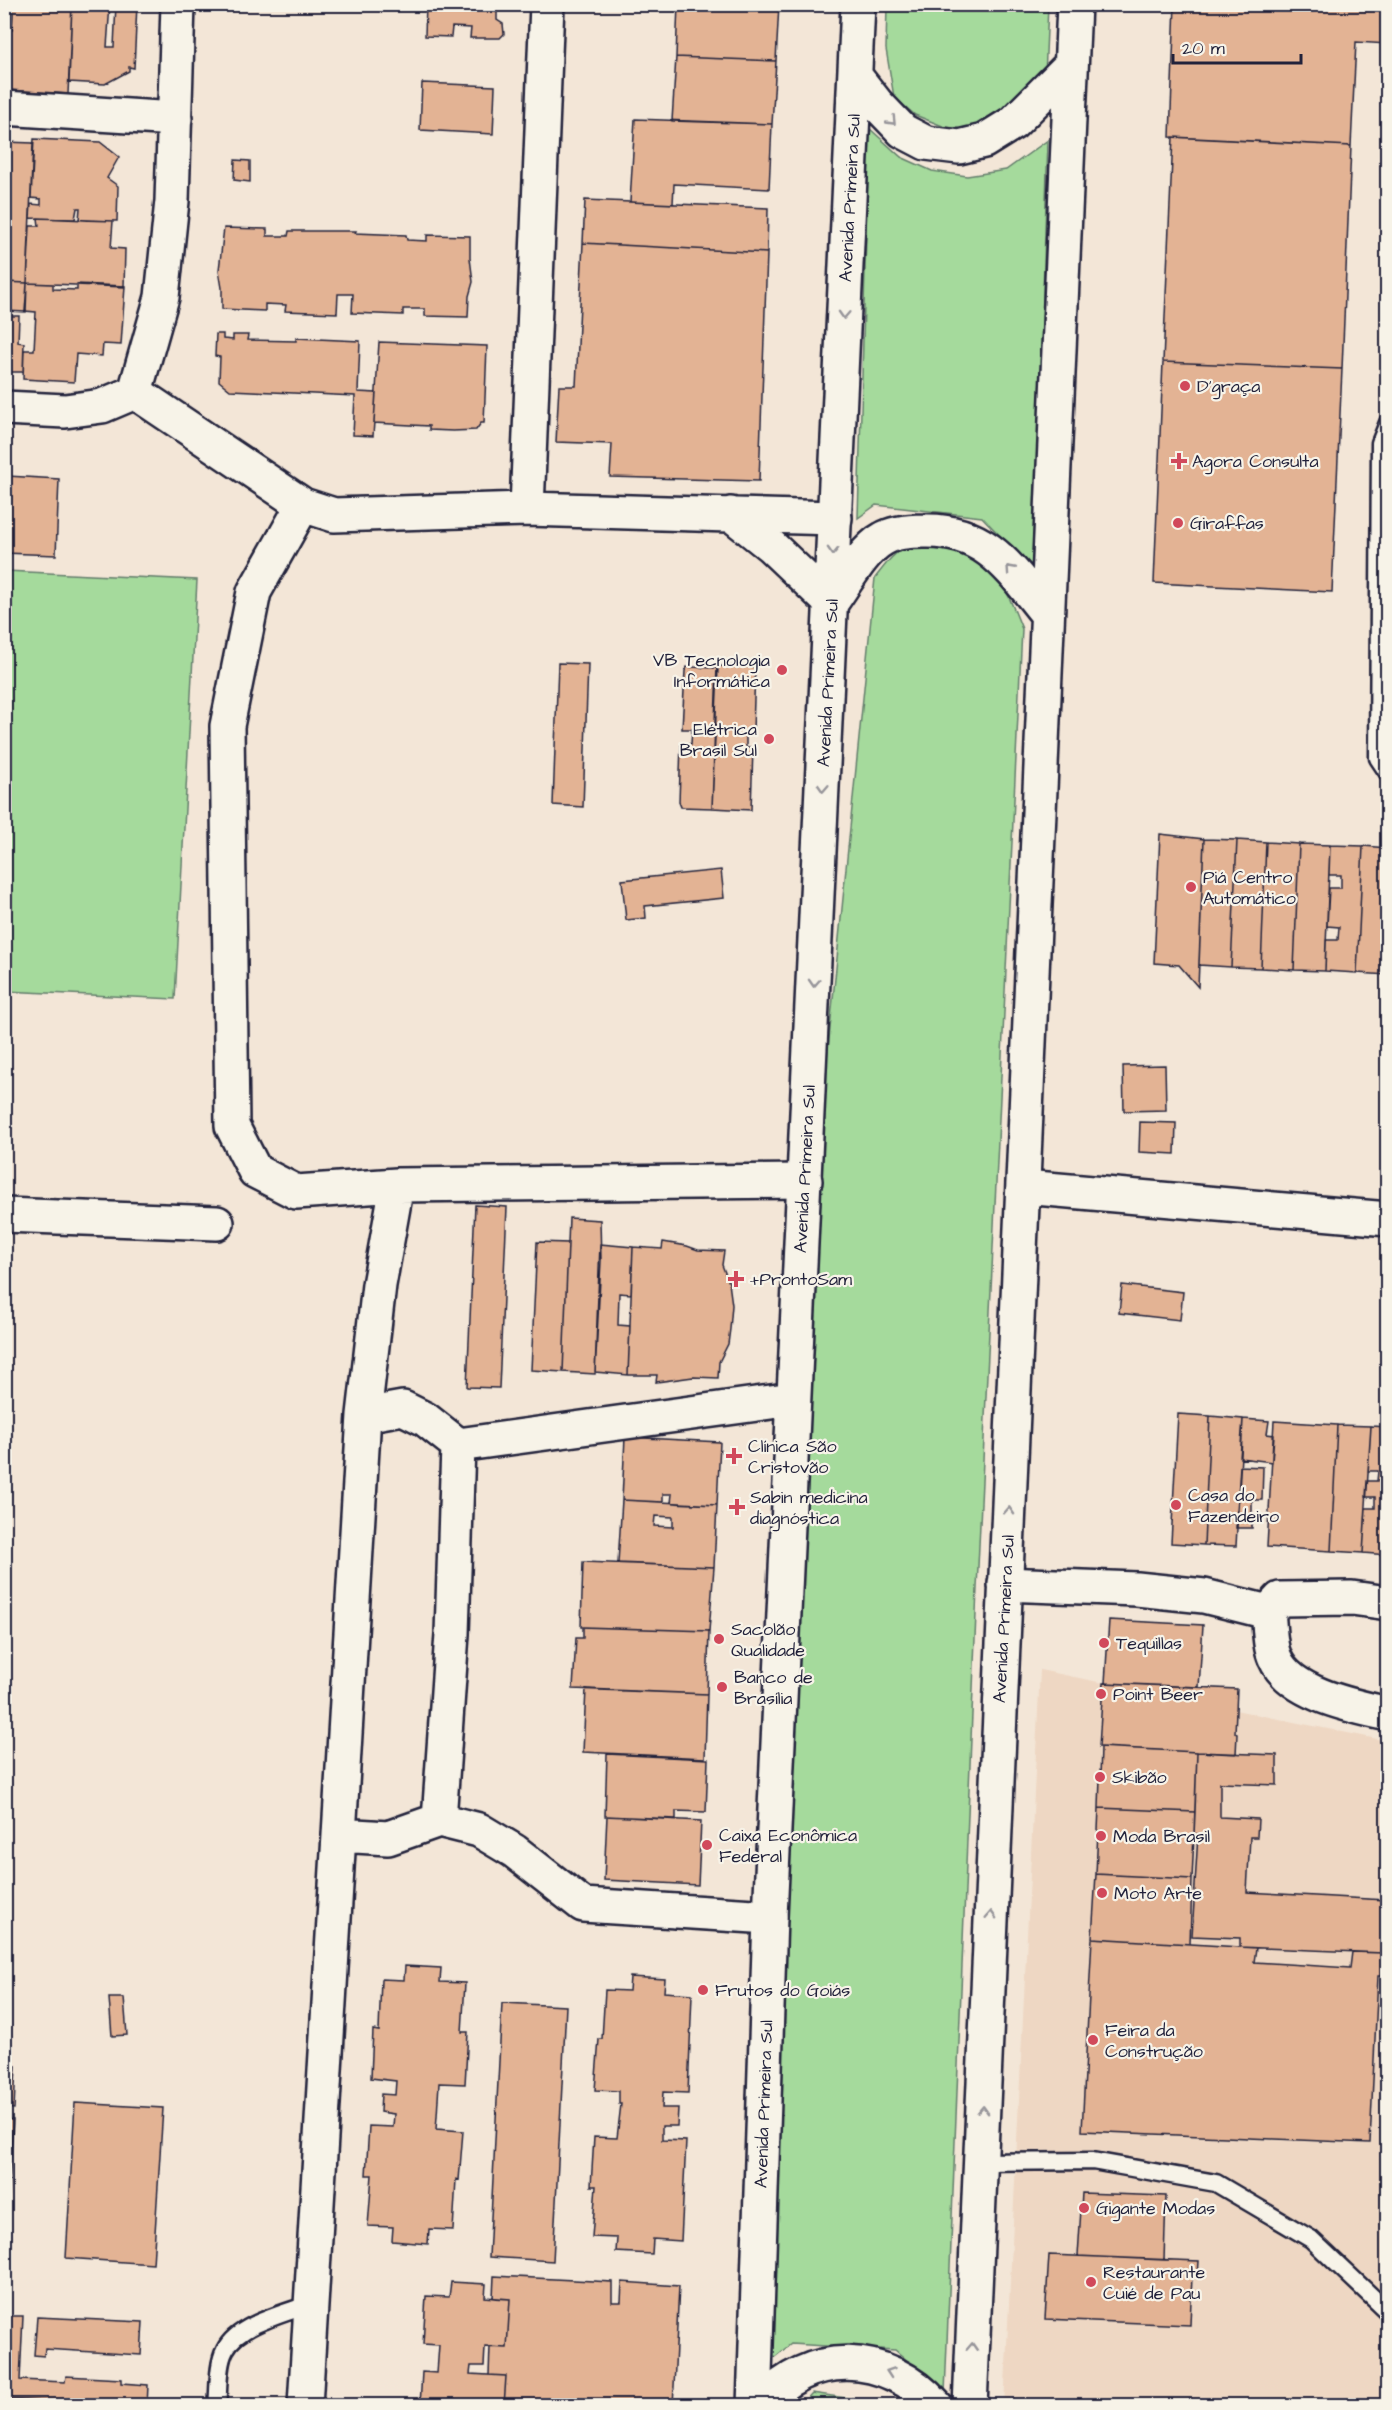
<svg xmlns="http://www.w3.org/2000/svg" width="1392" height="2410" font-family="'Architects Daughter',sans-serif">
	<rect width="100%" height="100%" fill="#f3e6d7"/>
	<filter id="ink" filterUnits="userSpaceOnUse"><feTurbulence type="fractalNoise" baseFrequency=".0167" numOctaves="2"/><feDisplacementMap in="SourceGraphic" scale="12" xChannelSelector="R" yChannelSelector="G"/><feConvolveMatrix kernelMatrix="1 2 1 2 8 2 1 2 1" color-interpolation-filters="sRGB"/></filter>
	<g filter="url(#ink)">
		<!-- built -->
		<path fill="#eed7c3" d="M 1040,1670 L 1387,1741 L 1388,2181 L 1380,2405 L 1004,2406 Z"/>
		<!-- green -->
		<path fill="#a5da9c" stroke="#647e6c" stroke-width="1.5" d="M 887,5 L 1048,5 L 1045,77 L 995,122 L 969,130 L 945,127 L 915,115 L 894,97 L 886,49 Z
			M 869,128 L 901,157 L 932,171 L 967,176 L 1006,170 L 1048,140 L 1034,571 L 982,517 L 876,505 L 858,518 Z
			M 939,543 L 991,564 L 1009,597 L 1022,629 L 977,1588 L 945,2393 L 895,2350 L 791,2344 L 760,2369 L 793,1399 L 875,578 C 899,547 899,545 939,543 Z
			M 5,571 L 197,580 L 175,999 L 5,991 Z
			M 812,2393 L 852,2399 L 876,2405 L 801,2405 Z"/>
		<!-- building -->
		<path fill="#e3b394" stroke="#22223b" stroke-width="1.5" fill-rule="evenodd" d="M 4,4 L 8,4 L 4,70 Z
			M 8,4 L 72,4 L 68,94 L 4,90 L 7,29 L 12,30 L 13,13 L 7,13 Z
			M 72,4 L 110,4 L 107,47 L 114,47 L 116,4 L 137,4 L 134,68 L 129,67 L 129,71 L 105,84 L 69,82 Z
			M 426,4 L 504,4 L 501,10 L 497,10 L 497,20 L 503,24 L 504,34 L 500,38 L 470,38 L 471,28 L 452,27 L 451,37 L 425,36 Z
			M 678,4 L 779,4 L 776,61 L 676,57 Z
			M 1175,4 L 1388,4 L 1388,44 L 1356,42 L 1351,146 L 1170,137 Z
			M 676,57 L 776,61 L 772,124 L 672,121 Z
			M 422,83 L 495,86 L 493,134 L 420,130 Z
			M 635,119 L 772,124 L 769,189 L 674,184 L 673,204 L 630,202 Z
			M 1173,137 L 1351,146 L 1342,369 L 1163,362 Z
			M 34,139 L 100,142 L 119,157 L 107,178 L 118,186 L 117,221 L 79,220 L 80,208 L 77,208 L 75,219 L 30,218 L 31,204 L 41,205 L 41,199 L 31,198 Z
			M 4,142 L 33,143 L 27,283 L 4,282 Z
			M 235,160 L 250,161 L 250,182 L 234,180 Z
			M 585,200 L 768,208 L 767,253 L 583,243 Z
			M 38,218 L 113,221 L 111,248 L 125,249 L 124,287 L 27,283 L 30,226 L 39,226 Z
			M 224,228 L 267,229 L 267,236 L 288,236 L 289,231 L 356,231 L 355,233 L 406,235 L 407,240 L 427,241 L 427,235 L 470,236 L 470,258 L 473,282 L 469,296 L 468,317 L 425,316 L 425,309 L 403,309 L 403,315 L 352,313 L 353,294 L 338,294 L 337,313 L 285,311 L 286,305 L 265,304 L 265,311 L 222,309 L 222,288 L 219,270 Z
			M 583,243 L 767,253 L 759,481 L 610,477 L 612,444 L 556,442 L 559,386 L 576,386 Z
			M 4,282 L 27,283 L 26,312 L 4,311 Z
			M 27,283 L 53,284 L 53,289 L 77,290 L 77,284 L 125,286 L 121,345 L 103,344 L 102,356 L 76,354 L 74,382 L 23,379 L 24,350 L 34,350 L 36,312 L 25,311 Z
			M 4,316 L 19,316 L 18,342 L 24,343 L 23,372 L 4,372 Z
			M 216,334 L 223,334 L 223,339 L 233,340 L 233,335 L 248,335 L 247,340 L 296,341 L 296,338 L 360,341 L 358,392 L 376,393 L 373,436 L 353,435 L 355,396 L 230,390 L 219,381 L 220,357 L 215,356 Z
			M 379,342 L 487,346 L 484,423 L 481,423 L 476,430 L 453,431 L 429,430 L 429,426 L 374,423 Z
			M 1163,362 L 1342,369 L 1332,592 L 1154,583 Z
			M 7,476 L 59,479 L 56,555 L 4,553 Z
			M 558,663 L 588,664 L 583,807 L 553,805 Z
			M 717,666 L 755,667 L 753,731 L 746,731 L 746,748 L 753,748 L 751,810 L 712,808 Z
			M 687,667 L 718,668 L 712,808 L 681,807 L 679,802 L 681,744 L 691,744 L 692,729 L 682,729 L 685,671 Z
			M 1160,834 L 1204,839 L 1198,987 L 1179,965 L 1154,963 Z
			M 1204,839 L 1237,840 L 1231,967 L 1199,965 Z
			M 1237,840 L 1266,842 L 1261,968 L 1231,967 Z
			M 1266,842 L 1299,844 L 1294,970 L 1261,968 Z
			M 1299,844 L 1330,845 L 1325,971 L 1294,970 Z
			M 1330,845 L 1363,846 L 1357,973 L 1325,971 L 1326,940 L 1338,940 L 1339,927 L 1327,926 L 1329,888 L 1341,888 L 1341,875 L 1329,875 Z
			M 1363,846 L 1388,848 L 1388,975 L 1357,973 Z
			M 721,870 L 724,898 L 645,906 L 646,918 L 626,920 L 622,880 Z
			M 1165,1065 L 1166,1110 L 1124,1111 L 1123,1066 Z
			M 1140,1122 L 1176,1123 L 1175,1154 L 1139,1152 Z
			M 475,1205 L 507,1207 L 499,1388 L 467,1387 Z
			M 569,1218 L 600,1220 L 601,1261 L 595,1374 L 563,1372 Z
			M 537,1242 L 568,1243 L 563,1372 L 531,1370 Z
			M 663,1242 L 687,1246 L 698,1250 L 724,1251 L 722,1265 L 729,1283 L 732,1305 L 730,1329 L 728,1344 L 719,1362 L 718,1378 L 693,1377 L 656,1382 L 657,1375 L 628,1375 L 633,1247 L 662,1249 Z
			M 600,1244 L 633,1247 L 631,1294 L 619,1293 L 618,1325 L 630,1326 L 628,1375 L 595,1372 Z
			M 1122,1285 L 1183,1292 L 1180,1320 L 1119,1313 Z
			M 1178,1414 L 1210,1416 L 1204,1545 L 1171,1543 Z
			M 1210,1416 L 1243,1419 L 1236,1546 L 1204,1545 Z
			M 1243,1419 L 1269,1421 L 1267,1434 L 1274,1435 L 1272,1462 L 1240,1458 Z
			M 1274,1421 L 1337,1425 L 1331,1551 L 1267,1547 Z
			M 1337,1425 L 1371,1426 L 1363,1553 L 1331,1551 Z
			M 1371,1426 L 1388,1427 L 1388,1555 L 1363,1553 L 1366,1508 L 1375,1508 L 1375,1497 L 1366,1497 L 1367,1481 L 1377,1481 L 1378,1471 L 1368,1471 Z
			M 625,1437 L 720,1442 L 717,1505 L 671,1503 L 672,1494 L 663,1494 L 663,1502 L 622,1500 Z
			M 1240,1466 L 1263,1467 L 1262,1500 L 1252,1500 L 1252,1528 L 1236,1528 Z
			M 622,1500 L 717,1505 L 714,1567 L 618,1563 ZM 655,1516 L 673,1517 L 673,1527 L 654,1526 Z
			M 583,1562 L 714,1567 L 709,1631 L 581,1627 Z
			M 1109,1620 L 1203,1625 L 1199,1687 L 1105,1683 Z
			M 583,1627 L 709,1631 L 707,1694 L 573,1689 L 576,1638 L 583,1638 Z
			M 1103,1683 L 1237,1689 L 1235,1733 L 1237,1734 L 1236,1754 L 1099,1747 Z
			M 586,1689 L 707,1694 L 705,1758 L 583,1752 Z
			M 1101,1747 L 1197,1752 L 1195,1812 L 1099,1808 Z
			M 1197,1752 L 1277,1755 L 1277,1785 L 1220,1783 L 1220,1817 L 1258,1819 L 1257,1837 L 1250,1837 L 1247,1892 L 1385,1900 L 1383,1953 L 1240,1947 L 1240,1938 L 1192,1936 L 1198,1834 L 1194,1834 Z
			M 607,1754 L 708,1759 L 706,1812 L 676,1811 L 676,1819 L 605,1816 Z
			M 1099,1808 L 1195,1812 L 1192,1879 L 1096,1874 Z
			M 607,1816 L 701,1821 L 698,1885 L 604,1880 Z
			M 1096,1874 L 1192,1879 L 1190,1944 L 1092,1938 Z
			M 1092,1938 L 1256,1948 L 1254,1962 L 1350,1968 L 1352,1952 L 1383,1953 L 1382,1976 L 1378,1976 L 1370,2143 L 1082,2131 Z
			M 405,1966 L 441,1968 L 440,1982 L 465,1983 L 462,2032 L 468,2032 L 465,2084 L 439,2083 L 437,2116 L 436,2129 L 463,2131 L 459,2180 L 456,2179 L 453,2230 L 429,2229 L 428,2244 L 392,2241 L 393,2227 L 368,2226 L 372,2175 L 366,2175 L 369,2126 L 393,2127 L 394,2114 L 380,2112 L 381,2094 L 395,2095 L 396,2081 L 371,2078 L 373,2030 L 379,2031 L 381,1979 L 404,1980 Z
			M 630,1977 L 665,1979 L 664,1992 L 692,1994 L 688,2093 L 663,2092 L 662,2108 L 678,2108 L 677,2126 L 662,2126 L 662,2140 L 686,2141 L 681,2241 L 653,2239 L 652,2254 L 616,2252 L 617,2238 L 592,2237 L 596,2186 L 591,2186 L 594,2137 L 617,2138 L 621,2104 L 619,2104 L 619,2091 L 595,2090 L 599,2039 L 602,2039 L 605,1990 L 629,1991 Z
			M 109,1998 L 124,1998 L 127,2035 L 112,2036 Z
			M 502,2003 L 566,2006 L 553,2261 L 489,2257 Z
			M 4,2065 L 16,2066 L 14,2109 L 4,2108 Z
			M 75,2103 L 163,2108 L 153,2264 L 66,2258 Z
			M 4,2119 L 13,2120 L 6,2234 L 4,2234 Z
			M 1082,2193 L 1166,2196 L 1164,2260 L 1078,2256 Z
			M 1049,2255 L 1199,2261 L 1198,2276 L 1192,2275 L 1190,2325 L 1045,2319 Z
			M 494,2276 L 612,2282 L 612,2302 L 621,2302 L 622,2282 L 679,2286 L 673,2406 L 504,2406 L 506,2376 L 489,2375 L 490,2347 L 507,2348 L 510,2299 L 493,2298 Z
			M 451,2282 L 486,2284 L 485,2297 L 510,2299 L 507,2348 L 485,2347 L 484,2366 L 471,2366 L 470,2374 L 506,2376 L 504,2406 L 420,2406 L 422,2372 L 437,2373 L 439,2345 L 423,2344 L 426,2296 L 449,2297 Z
			M 4,2316 L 23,2316 L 20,2380 L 65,2382 L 66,2376 L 121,2379 L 121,2383 L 148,2385 L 147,2406 L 4,2399 Z
			M 37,2317 L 143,2322 L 141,2355 L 45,2349 L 44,2356 L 34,2355 Z
			M 4,2399 L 71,2403 L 71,2406 L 4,2406 Z"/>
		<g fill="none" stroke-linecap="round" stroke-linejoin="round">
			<defs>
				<path id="lane" d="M 1388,423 L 1380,443 L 1378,758 L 1388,773
					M 981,2162 L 1093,2161 L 1216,2183 L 1311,2239 L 1388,2312
					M 217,2406 C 219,2389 217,2365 225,2350 C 238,2324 284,2314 310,2304"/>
				<path id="street" d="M 4,108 L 175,119
					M 135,392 L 303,505 L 334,515 L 527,509 L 835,518
					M 4,408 L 65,411 L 102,406 L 135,392 L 162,297 L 172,201 L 178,4
					M 303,505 L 254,592 L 227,726 L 232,1126 L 255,1171 L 296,1192 L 397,1185 L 379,1285 L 364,1415 L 305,2406
					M 527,509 L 547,4
					M 731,514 L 771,546 L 831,603
					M 397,1185 L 805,1181
					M 1024,1187 L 1388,1219
					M 4,1215 L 217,1223
					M 458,1445 L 793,1399
					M 1005,1584 L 1137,1589 L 1204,1596 L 1268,1612
					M 1388,1603 L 1352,1598 L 1280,1599 L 1268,1612 C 1270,1626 1269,1645 1275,1658 C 1290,1694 1353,1706 1388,1714
					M 439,1820 L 479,1830 L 514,1851 L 583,1905 L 770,1917
					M 339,1835 L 388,1838 L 439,1820 L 452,1634 L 458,1445 L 425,1419 L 403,1408 L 364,1415"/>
				<path id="secondary" d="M 855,76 L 877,104 L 903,131 L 926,143 L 959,147 L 984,141 L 1013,123 L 1071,65
					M 831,603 C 845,584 863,550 883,539 C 894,532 912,531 924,531 C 987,529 1011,570 1047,614
					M 754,2406 L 770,1917 L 858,4
					M 760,2406 C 809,2347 887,2351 936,2406
					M 970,2406 L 1074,4"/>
			</defs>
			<!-- lane casing -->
			<use href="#lane" stroke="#22223b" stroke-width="21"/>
			<!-- street casing -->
			<use href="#street" stroke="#22223b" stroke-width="38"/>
			<!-- secondary casing -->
			<use href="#secondary" stroke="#22223b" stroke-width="38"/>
			<!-- lane -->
			<use href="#lane" stroke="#f7f3e8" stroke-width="16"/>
			<!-- street -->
			<use href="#street" stroke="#f7f3e8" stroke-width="33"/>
			<!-- secondary -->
			<use href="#secondary" stroke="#f7f3e8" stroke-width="33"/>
		</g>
		<!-- one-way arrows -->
		<defs><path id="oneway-chevron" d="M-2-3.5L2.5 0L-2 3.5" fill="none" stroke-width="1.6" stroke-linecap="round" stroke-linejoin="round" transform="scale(1.5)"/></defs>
		<g stroke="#97959a">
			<use href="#oneway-chevron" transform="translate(892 121) rotate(46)"/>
			<use href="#oneway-chevron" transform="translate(844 315) rotate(93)"/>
			<use href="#oneway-chevron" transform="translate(833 551) rotate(92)"/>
			<use href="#oneway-chevron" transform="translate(1010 569) rotate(-132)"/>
			<use href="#oneway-chevron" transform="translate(823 788) rotate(93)"/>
			<use href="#oneway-chevron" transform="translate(814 983) rotate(93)"/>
			<use href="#oneway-chevron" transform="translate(1009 1511) rotate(-87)"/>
			<use href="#oneway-chevron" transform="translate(991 1915) rotate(-88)"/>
			<use href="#oneway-chevron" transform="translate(983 2110) rotate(-88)"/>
			<use href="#oneway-chevron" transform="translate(972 2347) rotate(-87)"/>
			<use href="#oneway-chevron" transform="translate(890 2372) rotate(-161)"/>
		</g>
	</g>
	<!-- markers -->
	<g fill="#d1495b" stroke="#f7f3e8" stroke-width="2">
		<circle cx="1185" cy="386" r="6"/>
		<path d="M1176 452h6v6h6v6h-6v6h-6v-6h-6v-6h6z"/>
		<circle cx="1178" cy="523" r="6"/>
		<circle cx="782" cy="670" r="6"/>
		<circle cx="769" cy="739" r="6"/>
		<circle cx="1191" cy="887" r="6"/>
		<path d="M733 1270h6v6h6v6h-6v6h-6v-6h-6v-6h6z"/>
		<path d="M731 1447h6v6h6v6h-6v6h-6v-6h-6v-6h6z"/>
		<circle cx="1176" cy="1505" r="6"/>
		<path d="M734 1498h6v6h6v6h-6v6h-6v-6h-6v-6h6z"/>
		<circle cx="719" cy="1639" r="6"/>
		<circle cx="1104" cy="1643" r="6"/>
		<circle cx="722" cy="1687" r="6"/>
		<circle cx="1101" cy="1694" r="6"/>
		<circle cx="1100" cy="1777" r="6"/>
		<circle cx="1101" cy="1836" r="6"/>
		<circle cx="707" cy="1845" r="6"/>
		<circle cx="1102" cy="1893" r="6"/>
		<circle cx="703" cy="1990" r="6"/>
		<circle cx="1093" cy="2040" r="6"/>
		<circle cx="1084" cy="2208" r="6"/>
		<circle cx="1091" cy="2282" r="6"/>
	</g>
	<g text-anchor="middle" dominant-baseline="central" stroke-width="4.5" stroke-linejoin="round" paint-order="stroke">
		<!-- street labels -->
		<g font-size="18" fill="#22223b" stroke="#f7f3e8">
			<text transform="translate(850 198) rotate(-87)">Avenida Primeira Sul</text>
			<text transform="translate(828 683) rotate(-87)">Avenida Primeira Sul</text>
			<text transform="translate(805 1169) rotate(-87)">Avenida Primeira Sul</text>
			<text transform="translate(1004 1619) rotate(-87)">Avenida Primeira Sul</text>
			<text transform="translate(764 2104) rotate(-88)">Avenida Primeira Sul</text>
		</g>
		<!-- poi labels -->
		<g font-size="18" fill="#22223b" stroke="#f7f3e8" text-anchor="start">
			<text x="1197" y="386">D'graça</text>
			<text x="1192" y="461">Agora Consulta</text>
			<text x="1190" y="523">Giraffas</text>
			<text x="770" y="660" text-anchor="end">VB Tecnologia<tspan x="770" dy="21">Informática</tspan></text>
			<text x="757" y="729" text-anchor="end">Elétrica<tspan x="757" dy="21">Brasil Sul</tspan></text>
			<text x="1203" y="877">Piá Centro<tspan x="1203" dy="21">Automático</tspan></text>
			<text x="750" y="1279">+ProntoSam</text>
			<text x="748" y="1446">Clínica São<tspan x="748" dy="21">Cristovão</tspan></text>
			<text x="1188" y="1495">Casa do<tspan x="1188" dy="21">Fazendeiro</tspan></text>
			<text x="750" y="1497">Sabin medicina<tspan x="750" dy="21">diagnóstica</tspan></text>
			<text x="731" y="1629">Sacolão<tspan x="731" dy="21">Qualidade</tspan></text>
			<text x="1116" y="1643">Tequillas</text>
			<text x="734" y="1677">Banco de<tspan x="734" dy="21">Brasília</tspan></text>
			<text x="1113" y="1694">Point Beer</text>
			<text x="1112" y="1777">Skibão</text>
			<text x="719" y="1835">Caixa Econômica<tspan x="719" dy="21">Federal</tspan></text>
			<text x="1113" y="1836">Moda Brasil</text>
			<text x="1114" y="1893">Moto Arte</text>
			<text x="715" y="1990">Frutos do Goiás</text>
			<text x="1105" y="2030">Feira da<tspan x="1105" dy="21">Construção</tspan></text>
			<text x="1096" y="2208">Gigante Modas</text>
			<text x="1103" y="2272">Restaurante<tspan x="1103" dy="21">Cuié de Pau</tspan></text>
		</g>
	</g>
	<!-- margin -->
	<rect width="1392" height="2410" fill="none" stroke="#f7f3e8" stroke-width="24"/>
	<rect x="12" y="12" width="1368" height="2386" fill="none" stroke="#22223b" stroke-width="2" filter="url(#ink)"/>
	<!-- scale -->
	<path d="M1173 54v9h128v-9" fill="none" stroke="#22223b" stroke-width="3"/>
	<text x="1182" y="54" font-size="18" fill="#22223b" stroke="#f7f3e8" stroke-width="4.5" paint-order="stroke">20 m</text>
</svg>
